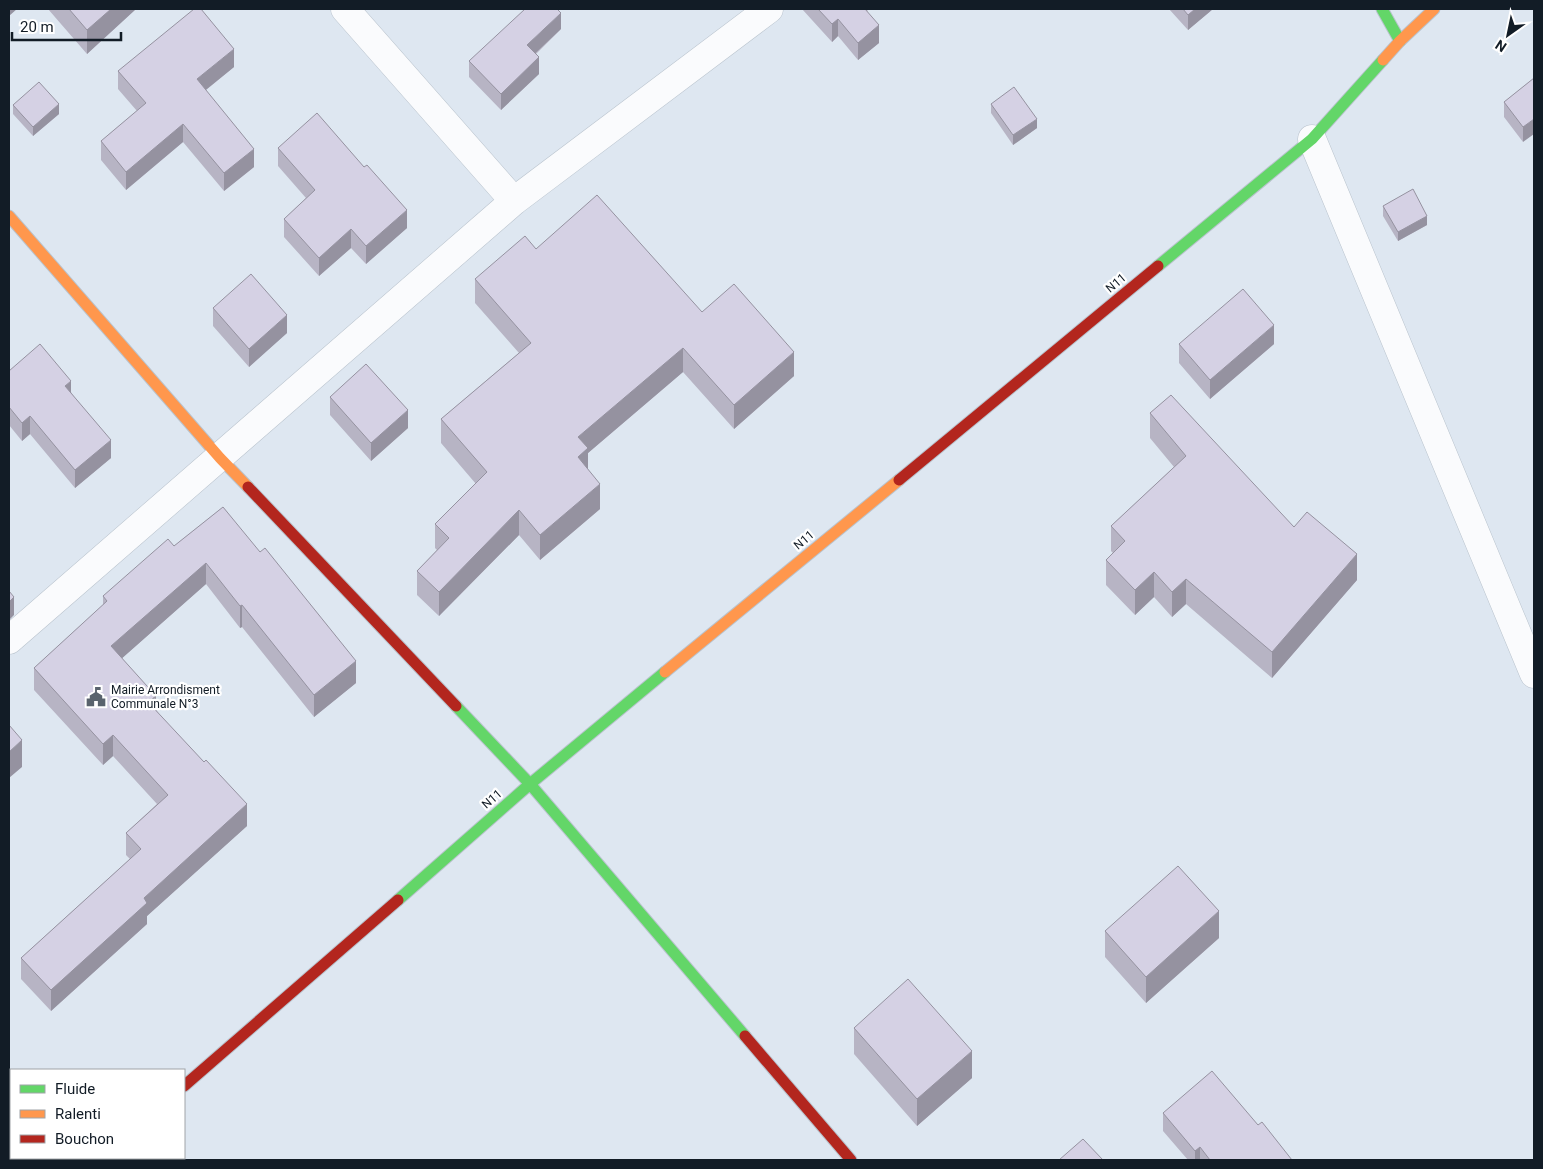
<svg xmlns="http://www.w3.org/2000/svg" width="1543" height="1169" font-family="Roboto,sans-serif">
	<rect width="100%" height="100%" fill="#dee7f1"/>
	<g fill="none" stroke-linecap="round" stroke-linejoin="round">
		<defs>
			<path id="street" d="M 345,9 L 514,201
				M 1312,139 L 1534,674
				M 9,640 L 514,201 L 769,9"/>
			<path id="fast" d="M 1382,9 L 1400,41
				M 1158,266 L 1312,139 L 1383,60
				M 456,706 L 530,784 L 745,1036
				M 398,900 L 530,784 L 665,672"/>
			<path id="slow" d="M 1383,60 L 1400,41 L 1434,9
				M 9,216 L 220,458 L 248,487
				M 665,672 L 899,480
				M 99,1160 L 102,1158"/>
			<path id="jam" d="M 899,480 L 1158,266
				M 248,487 L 456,706
				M 745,1036 L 851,1160
				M 184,1086 L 398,900"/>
		</defs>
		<!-- street casing -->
		<use href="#street" stroke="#b9c3cd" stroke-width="29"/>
		<!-- fast casing -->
		<use href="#fast" stroke="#b9c3cd" stroke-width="13"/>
		<!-- slow casing -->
		<use href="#slow" stroke="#b9c3cd" stroke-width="13"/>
		<!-- jam casing -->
		<use href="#jam" stroke="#b9c3cd" stroke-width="13"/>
		<!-- street -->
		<use href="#street" stroke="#fafbfd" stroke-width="28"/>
		<!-- fast -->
		<use href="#fast" stroke="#63d668" stroke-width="11"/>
		<!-- slow -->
		<use href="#slow" stroke="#ff974d" stroke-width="11"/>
		<!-- jam -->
		<use href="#jam" stroke="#b3261e" stroke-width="11"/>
	</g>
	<!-- wall -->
	<path fill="#b7b4c4" d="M 48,9 L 136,9 L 87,54 Z
		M 802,9 L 869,9 L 867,11 L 879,43 L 858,60 L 838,36 L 832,42 Z
		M 1169,9 L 1213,9 L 1188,30 Z
		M 561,29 L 536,54 L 539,74 L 501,110 L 469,77 L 469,61 Z
		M 234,67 L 206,90 L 254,167 L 224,191 L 183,142 L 126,190 L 101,160 L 101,141 L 137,111 L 118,89 L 118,71 Z
		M 1534,78 L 1523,142 L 1504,117 L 1504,102 Z
		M 991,104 L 1037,128 L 1013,145 L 991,113 Z
		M 13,105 L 59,114 L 33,136 L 13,114 Z
		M 278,148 L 407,228 L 366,264 L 351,248 L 319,276 L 284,237 L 284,219 L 306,198 L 278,166 Z
		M 1383,206 L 1427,225 L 1398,241 L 1383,216 Z
		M 536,249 L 702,312 L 794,376 L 734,429 L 683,372 L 588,453 L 588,469 L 600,509 L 540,560 L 519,535 L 439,616 L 417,595 L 417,571 L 437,550 L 435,548 L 435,524 L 476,484 L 441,443 L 441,419 L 519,353 L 475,303 L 475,279 Z
		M 213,308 L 287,333 L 249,367 L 213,326 Z
		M 1179,344 L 1274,344 L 1210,399 L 1179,363 Z
		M 9,371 L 71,392 L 111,458 L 75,488 L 30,434 L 22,441 L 9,425 Z
		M 330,397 L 408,428 L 371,461 L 330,415 Z
		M 1150,413 L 1294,527 L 1357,580 L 1272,678 L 1186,604 L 1172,617 L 1154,597 L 1135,615 L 1106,585 L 1106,560 L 1113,553 L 1111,551 L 1111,526 L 1174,467 L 1150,438 Z
		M 223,507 L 356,683 L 314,717 L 242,627 L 240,628 L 206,584 L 122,658 L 156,710 L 247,826 L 147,916 L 147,924 L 51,1011 L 21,979 L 21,958 L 130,859 L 126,855 L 126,833 L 157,804 L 113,756 L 103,765 L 34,690 L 34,668 L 103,605 L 103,596 L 174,546 Z
		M 1105,931 L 1219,938 L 1146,1003 L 1105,957 Z
		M 854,1028 L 972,1078 L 917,1126 L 854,1054 Z
		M 1163,1113 L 1258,1125 L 1292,1160 L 1188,1160 L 1163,1131 Z"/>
	<!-- shaded-wall -->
	<path fill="#9592a0" d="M 9,9 L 17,9 L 9,16 Z
		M 111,9 L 136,9 L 87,54 L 87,30 Z
		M 1195,9 L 1213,9 L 1188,30 L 1188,15 Z
		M 561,13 L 561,29 L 527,61 L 527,45 Z
		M 838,19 L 838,36 L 832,42 L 832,24 Z
		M 879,25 L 879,43 L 858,60 L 858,43 Z
		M 234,49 L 234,67 L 197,97 L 197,79 Z
		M 539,57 L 539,74 L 501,110 L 501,94 Z
		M 59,104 L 59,114 L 33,136 L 33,127 Z
		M 1037,119 L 1037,128 L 1013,145 L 1013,135 Z
		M 1534,119 L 1534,134 L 1523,142 L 1523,127 Z
		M 183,124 L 183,142 L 126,190 L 126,172 Z
		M 254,149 L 254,167 L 224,191 L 224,173 Z
		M 407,210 L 407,228 L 366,264 L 366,246 Z
		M 1427,216 L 1427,225 L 1398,241 L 1398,232 Z
		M 351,229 L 351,248 L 319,276 L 319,258 Z
		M 287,315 L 287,333 L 249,367 L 249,349 Z
		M 1274,325 L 1274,344 L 1210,399 L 1210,380 Z
		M 683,348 L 683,372 L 588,453 L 588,472 L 578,482 L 578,437 Z
		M 794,352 L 794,376 L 734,429 L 734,405 Z
		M 71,381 L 71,399 L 65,386 Z
		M 408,410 L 408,428 L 371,461 L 371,443 Z
		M 30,416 L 30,434 L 22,441 L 22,423 Z
		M 111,440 L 111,458 L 75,488 L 75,470 Z
		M 600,484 L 600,509 L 540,560 L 540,535 Z
		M 519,510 L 519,535 L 439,616 L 439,592 Z
		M 1357,554 L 1357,580 L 1272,678 L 1272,652 Z
		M 206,563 L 206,584 L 111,668 L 111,646 Z
		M 1154,572 L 1154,597 L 1135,615 L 1135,590 Z
		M 1186,579 L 1186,604 L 1172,617 L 1172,592 Z
		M 14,597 L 14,615 L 9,620 L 9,602 Z
		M 242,605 L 242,627 L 240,628 L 240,606 Z
		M 356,661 L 356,683 L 314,717 L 314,695 Z
		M 156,696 L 156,717 L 148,702 Z
		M 113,735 L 113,756 L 103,765 L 103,744 Z
		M 22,740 L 22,767 L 9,778 L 9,752 Z
		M 247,804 L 247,826 L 147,916 L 147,924 L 51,1011 L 51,990 L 144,898 Z
		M 1219,911 L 1219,938 L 1146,1003 L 1146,977 Z
		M 972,1051 L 972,1078 L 917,1126 L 917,1099 Z
		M 1200,1147 L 1200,1160 L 1195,1160 L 1195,1151 Z"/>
	<!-- building -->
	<path fill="#d5d1e4" stroke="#9592a0" d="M 69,9 L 111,9 L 87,30 Z
		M 194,9 L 201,9 L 234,49 L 197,79 L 254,149 L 224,173 L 183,124 L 126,172 L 101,141 L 146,103 L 118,71 Z
		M 525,9 L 557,9 L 561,13 L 527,45 L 539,57 L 501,94 L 469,61 Z
		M 818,9 L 865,9 L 879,25 L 858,43 L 838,19 L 832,24 Z
		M 1183,9 L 1195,9 L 1188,15 Z
		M 1534,78 L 1534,119 L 1523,127 L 1504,102 Z
		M 39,82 L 59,104 L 33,127 L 13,105 Z
		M 1014,87 L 1037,119 L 1013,135 L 991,104 Z
		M 317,113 L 364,167 L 367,165 L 407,210 L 366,246 L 351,229 L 319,258 L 284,219 L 315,190 L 278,148 Z
		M 1413,189 L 1427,216 L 1398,232 L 1383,206 Z
		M 597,195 L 702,312 L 734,284 L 794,352 L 734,405 L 683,348 L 578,437 L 588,448 L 578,457 L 600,484 L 540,535 L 519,510 L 439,592 L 417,571 L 449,538 L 435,524 L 487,472 L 441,419 L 531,343 L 475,279 L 525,236 L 536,249 Z
		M 251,274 L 287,315 L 249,349 L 213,308 Z
		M 1243,289 L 1274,325 L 1210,380 L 1179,344 Z
		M 40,344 L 71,381 L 65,386 L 111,440 L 75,470 L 30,416 L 22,423 L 9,407 L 9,371 Z
		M 366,364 L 408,410 L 371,443 L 330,397 Z
		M 1171,395 L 1294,527 L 1307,512 L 1357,554 L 1272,652 L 1186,579 L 1172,592 L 1154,572 L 1135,590 L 1106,560 L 1125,541 L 1111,526 L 1186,456 L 1150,413 Z
		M 223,507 L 260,552 L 265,548 L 356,661 L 314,695 L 242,605 L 240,606 L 206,563 L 111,646 L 156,696 L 148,702 L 204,762 L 206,760 L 247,804 L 144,898 L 147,903 L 51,990 L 21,958 L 141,849 L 126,833 L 168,795 L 113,735 L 103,744 L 34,668 L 107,601 L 103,596 L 168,539 L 174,546 Z
		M 9,591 L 14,597 L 9,602 Z
		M 9,725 L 22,740 L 9,752 Z
		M 1178,866 L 1219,911 L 1146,977 L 1105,931 Z
		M 908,979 L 972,1051 L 917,1099 L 854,1028 Z
		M 1212,1071 L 1258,1125 L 1262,1122 L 1292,1160 L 1210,1160 L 1200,1147 L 1195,1151 L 1163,1113 Z
		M 1083,1139 L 1103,1160 L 1059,1160 Z"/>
	<!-- icons -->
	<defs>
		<symbol id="civic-bare" viewBox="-9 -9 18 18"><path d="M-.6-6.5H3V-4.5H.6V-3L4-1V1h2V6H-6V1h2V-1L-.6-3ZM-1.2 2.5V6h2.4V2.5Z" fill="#59636d" stroke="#fff" stroke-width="2.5" paint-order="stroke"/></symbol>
	</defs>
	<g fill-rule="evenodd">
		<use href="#civic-bare" x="82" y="683" width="28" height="28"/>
	</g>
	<g text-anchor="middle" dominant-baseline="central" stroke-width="4.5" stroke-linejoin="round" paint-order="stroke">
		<!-- street labels -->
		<g font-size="12" fill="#121c26" stroke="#fff">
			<text transform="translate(1116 283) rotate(-40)">N11</text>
			<text transform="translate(804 540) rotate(-40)">N11</text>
			<text transform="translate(492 799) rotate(-41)">N11</text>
		</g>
		<!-- poi labels -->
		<g font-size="12" fill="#121c26" stroke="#fff" text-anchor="start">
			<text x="111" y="690">Mairie Arrondisment<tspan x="111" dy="14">Communale N°3</tspan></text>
		</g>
	</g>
	<!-- border -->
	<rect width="1543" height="1169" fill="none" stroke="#121c26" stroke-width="20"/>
	<!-- legend -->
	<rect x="10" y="1069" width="175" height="90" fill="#ffffff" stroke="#a0a4a8"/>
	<rect x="20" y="1085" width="25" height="8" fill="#63d668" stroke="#a0a4a8"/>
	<text x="55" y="1094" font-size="15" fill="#121c26">Fluide</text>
	<rect x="20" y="1110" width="25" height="8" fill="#ff974d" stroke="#a0a4a8"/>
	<text x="55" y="1119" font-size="15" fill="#121c26">Ralenti</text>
	<rect x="20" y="1135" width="25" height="8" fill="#b3261e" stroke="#a0a4a8"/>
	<text x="55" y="1144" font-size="15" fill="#121c26">Bouchon</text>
	<!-- north arrow -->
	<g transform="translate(1508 35) rotate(213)" stroke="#ffffff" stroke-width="4" paint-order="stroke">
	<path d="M0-4L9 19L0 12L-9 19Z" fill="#121c26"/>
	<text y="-8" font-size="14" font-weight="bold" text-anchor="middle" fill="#121c26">N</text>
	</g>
	<!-- scale -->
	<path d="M12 32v8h109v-8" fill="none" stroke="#121c26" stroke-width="2.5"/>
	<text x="20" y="32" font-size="15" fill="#121c26" stroke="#ffffff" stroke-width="4" paint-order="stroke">20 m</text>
</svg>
